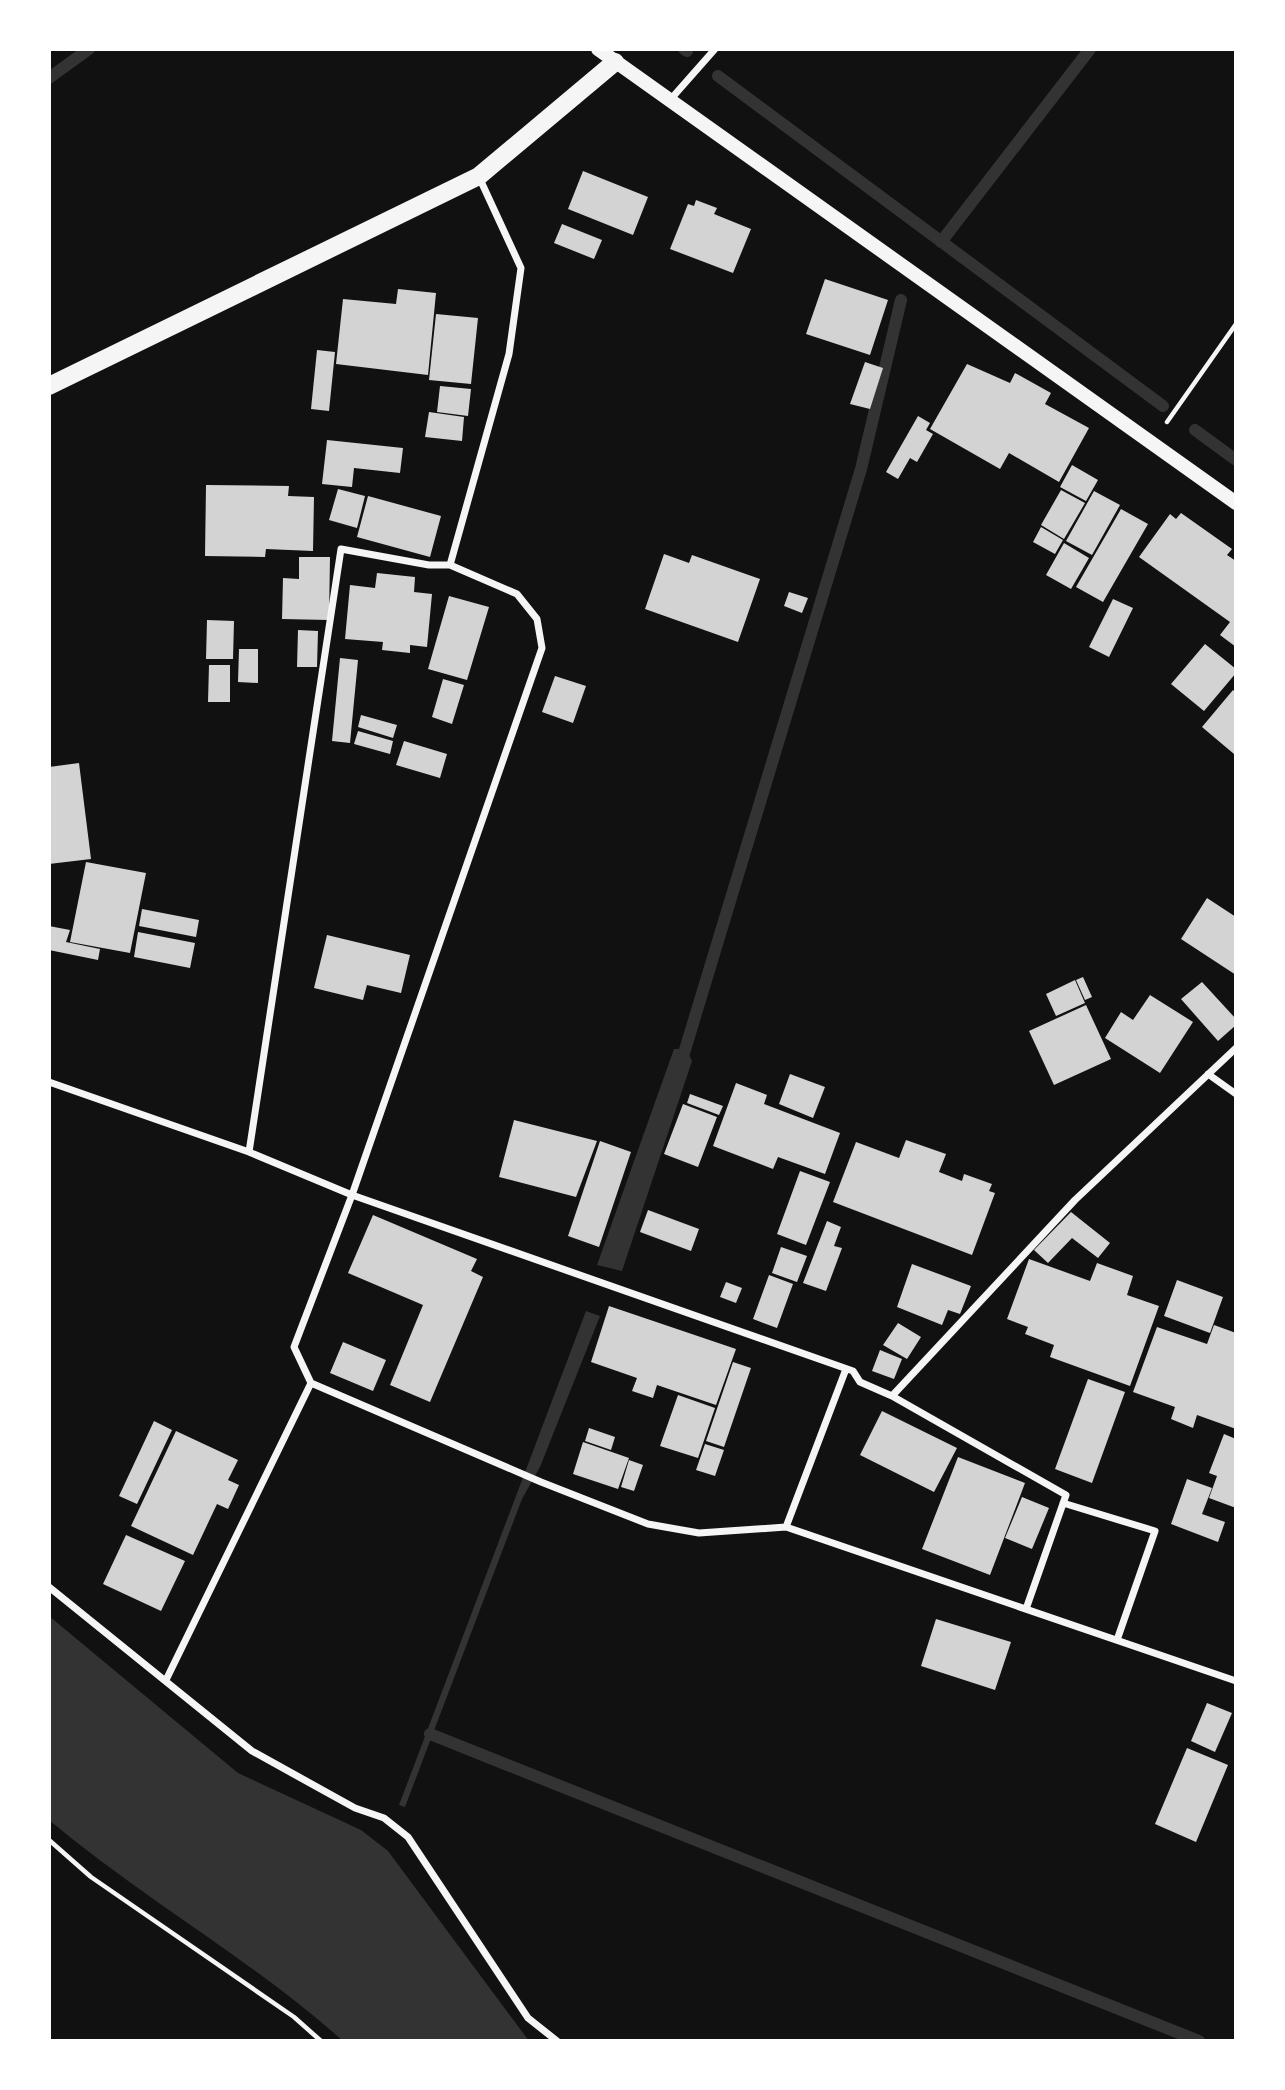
<svg xmlns="http://www.w3.org/2000/svg" width="1285" height="2090" font-family="'Sofia Sans Condensed',sans-serif">
	<rect width="100%" height="100%" fill="#111"/>
	<!-- water -->
	<path fill="#333" d="M 674,1049 L 686,1049 L 692,1061 L 622,1271 L 597,1265 Z
		M 586,1311 L 600,1316 L 540,1467 L 522,1499 L 405,1807 L 399,1805 Z
		M 49,1616 L 238,1773 L 361,1830 L 388,1851 L 529,2041 L 343,2041 C 251,1959 143,1899 49,1820 Z"/>
	<g fill="none" stroke-linecap="round" stroke-linejoin="round">
		<!-- stream -->
		<path stroke="#333" stroke-width="12" d="M 684,49 L 687,51
			M 718,76 L 1163,406
			M 49,78 L 89,49
			M 941,242 L 1090,49
			M 1195,430 L 1236,460
			M 681,1063 L 861,469 L 901,300
			M 430,1734 L 1199,2041"/>
	</g>
	<!-- building -->
	<path fill="#d3d3d3" d="M 583,171 L 648,197 L 633,235 L 568,209 Z
		M 696,200 L 717,208 L 714,214 L 751,229 L 733,273 L 670,249 L 688,204 L 694,206 Z
		M 562,224 L 602,240 L 594,259 L 554,243 Z
		M 825,279 L 888,300 L 870,355 L 806,334 Z
		M 398,289 L 436,293 L 428,375 L 336,364 L 343,299 L 396,304 Z
		M 436,314 L 478,318 L 471,384 L 429,380 Z
		M 317,350 L 335,352 L 329,411 L 311,409 Z
		M 865,362 L 883,368 L 870,409 L 850,404 Z
		M 967,364 L 1010,383 L 1015,373 L 1051,393 L 1045,404 L 1089,428 L 1059,482 L 1009,453 L 1000,469 L 930,429 Z
		M 440,386 L 471,389 L 468,416 L 437,412 Z
		M 429,412 L 464,417 L 462,441 L 425,437 Z
		M 918,416 L 930,423 L 926,430 L 933,434 L 917,462 L 910,458 L 898,479 L 886,472 Z
		M 327,440 L 403,448 L 400,473 L 354,468 L 352,487 L 322,484 Z
		M 1072,465 L 1098,480 L 1086,501 L 1060,487 Z
		M 206,485 L 289,486 L 288,496 L 314,497 L 313,551 L 266,549 L 265,557 L 205,556 Z
		M 338,489 L 365,496 L 357,528 L 329,520 Z
		M 1061,490 L 1085,503 L 1064,539 L 1041,525 Z
		M 1094,491 L 1120,505 L 1092,555 L 1066,541 Z
		M 368,496 L 441,516 L 430,557 L 357,537 Z
		M 1121,509 L 1148,524 L 1103,602 L 1076,587 Z
		M 1181,513 L 1232,549 L 1227,555 L 1236,561 L 1236,647 L 1220,635 L 1230,622 L 1139,557 L 1170,514 L 1176,519 Z
		M 1041,527 L 1063,540 L 1055,554 L 1033,542 Z
		M 1064,543 L 1089,558 L 1071,589 L 1046,575 Z
		M 664,554 L 689,563 L 692,555 L 760,579 L 738,642 L 645,609 Z
		M 299,557 L 330,557 L 329,620 L 282,619 L 283,578 L 299,579 Z
		M 377,573 L 415,577 L 414,592 L 432,594 L 427,647 L 410,645 L 410,653 L 382,650 L 383,642 L 345,639 L 350,585 L 375,588 Z
		M 789,592 L 808,598 L 802,613 L 784,606 Z
		M 449,596 L 489,607 L 467,680 L 428,669 Z
		M 1113,599 L 1133,608 L 1109,657 L 1089,647 Z
		M 207,620 L 234,621 L 233,659 L 206,659 Z
		M 298,630 L 318,631 L 317,667 L 297,667 Z
		M 1205,644 L 1236,669 L 1236,673 L 1204,711 L 1171,684 Z
		M 239,649 L 258,649 L 258,683 L 238,682 Z
		M 340,658 L 358,660 L 350,743 L 332,741 Z
		M 209,665 L 230,665 L 230,702 L 208,702 Z
		M 555,676 L 586,686 L 573,723 L 542,712 Z
		M 443,679 L 464,685 L 452,724 L 432,717 Z
		M 1233,690 L 1236,693 L 1234,754 L 1202,727 Z
		M 361,715 L 397,725 L 393,738 L 358,727 Z
		M 358,731 L 393,741 L 390,754 L 354,744 Z
		M 404,741 L 447,754 L 440,778 L 396,765 Z
		M 79,763 L 91,859 L 49,864 L 49,767 Z
		M 86,862 L 146,873 L 130,953 L 70,942 Z
		M 1207,898 L 1236,917 L 1236,975 L 1181,939 Z
		M 142,909 L 199,920 L 196,937 L 139,926 Z
		M 49,926 L 70,930 L 66,942 L 100,949 L 98,960 L 49,950 Z
		M 138,932 L 195,943 L 190,968 L 134,957 Z
		M 327,935 L 410,955 L 401,993 L 367,985 L 363,1000 L 314,988 Z
		M 1083,977 L 1092,997 L 1085,1000 L 1076,980 Z
		M 1075,980 L 1085,1003 L 1056,1016 L 1046,994 Z
		M 1202,982 L 1236,1019 L 1236,1025 L 1218,1041 L 1181,999 Z
		M 1150,995 L 1193,1022 L 1160,1073 L 1105,1038 L 1121,1012 L 1133,1020 Z
		M 1086,1005 L 1111,1059 L 1054,1085 L 1029,1031 Z
		M 790,1074 L 825,1087 L 813,1118 L 779,1104 Z
		M 736,1083 L 767,1095 L 764,1104 L 840,1133 L 825,1174 L 778,1157 L 773,1169 L 713,1146 Z
		M 690,1094 L 723,1106 L 719,1115 L 687,1103 Z
		M 683,1104 L 717,1117 L 698,1167 L 664,1154 Z
		M 514,1120 L 597,1141 L 576,1197 L 499,1177 Z
		M 906,1140 L 946,1154 L 939,1172 L 962,1181 L 964,1174 L 992,1184 L 989,1191 L 995,1193 L 972,1255 L 833,1202 L 856,1142 L 899,1158 Z
		M 600,1141 L 631,1152 L 599,1247 L 568,1236 Z
		M 800,1171 L 830,1182 L 806,1245 L 777,1234 Z
		M 648,1210 L 699,1229 L 691,1251 L 640,1232 Z
		M 1071,1212 L 1110,1243 L 1098,1258 L 1072,1238 L 1048,1263 L 1034,1250 Z
		M 373,1215 L 477,1259 L 471,1271 L 483,1277 L 430,1402 L 390,1385 L 423,1305 L 348,1273 Z
		M 827,1221 L 841,1227 L 834,1246 L 842,1248 L 826,1291 L 803,1283 Z
		M 781,1247 L 807,1256 L 797,1282 L 772,1273 Z
		M 1029,1259 L 1090,1281 L 1097,1263 L 1133,1276 L 1127,1295 L 1159,1306 L 1130,1386 L 1050,1357 L 1054,1345 L 1025,1334 L 1028,1327 L 1007,1319 Z
		M 912,1264 L 971,1286 L 960,1314 L 948,1310 L 942,1325 L 897,1307 Z
		M 769,1275 L 793,1284 L 777,1328 L 753,1319 Z
		M 1177,1280 L 1223,1297 L 1210,1333 L 1164,1316 Z
		M 726,1282 L 742,1288 L 736,1303 L 720,1297 Z
		M 609,1306 L 736,1349 L 716,1405 L 657,1385 L 653,1398 L 632,1391 L 637,1378 L 591,1362 Z
		M 898,1323 L 921,1337 L 907,1359 L 883,1345 Z
		M 1214,1325 L 1236,1333 L 1236,1429 L 1197,1415 L 1193,1428 L 1171,1419 L 1175,1407 L 1133,1392 L 1157,1327 L 1207,1344 Z
		M 343,1342 L 386,1360 L 373,1391 L 330,1373 Z
		M 880,1350 L 902,1359 L 894,1379 L 872,1371 Z
		M 733,1362 L 751,1368 L 724,1447 L 706,1441 Z
		M 1088,1379 L 1125,1392 L 1092,1483 L 1055,1469 Z
		M 678,1395 L 715,1408 L 698,1458 L 660,1446 Z
		M 882,1411 L 957,1448 L 934,1492 L 860,1455 Z
		M 154,1421 L 172,1430 L 137,1504 L 119,1496 Z
		M 589,1428 L 615,1437 L 611,1450 L 585,1441 Z
		M 176,1431 L 238,1460 L 228,1480 L 239,1485 L 228,1509 L 217,1504 L 193,1555 L 131,1526 Z
		M 1224,1434 L 1236,1439 L 1236,1508 L 1209,1498 L 1217,1476 L 1209,1473 Z
		M 583,1442 L 629,1458 L 618,1489 L 573,1474 Z
		M 705,1444 L 724,1450 L 715,1476 L 696,1470 Z
		M 958,1457 L 1025,1483 L 990,1575 L 922,1549 Z
		M 629,1460 L 643,1465 L 634,1491 L 621,1487 Z
		M 1187,1479 L 1212,1488 L 1202,1514 L 1225,1522 L 1218,1542 L 1171,1524 Z
		M 1022,1497 L 1049,1508 L 1032,1549 L 1005,1538 Z
		M 126,1535 L 185,1561 L 161,1611 L 103,1584 Z
		M 936,1619 L 1011,1642 L 995,1690 L 921,1666 Z
		M 1207,1703 L 1232,1713 L 1215,1752 L 1191,1741 Z
		M 1187,1748 L 1228,1765 L 1196,1842 L 1155,1824 Z"/>
	<g fill="none" stroke-linecap="round" stroke-linejoin="round">
		<!-- path -->
		<path stroke="#f5f5f5" stroke-width="4.5" d="M 1167,422 L 1236,324
			M 49,1840 L 91,1877 L 294,2017 L 321,2041"/>
		<!-- minor -->
		<path stroke="#f5f5f5" stroke-width="7" d="M 670,100 L 715,49
			M 479,177 L 521,268 L 509,354 L 450,565 L 517,594 L 537,619 L 542,648 L 352,1195 L 294,1347 L 311,1383 L 541,1482 L 648,1524 L 699,1533 L 786,1527 L 1236,1681
			M 1208,1074 L 1236,1094
			M 49,1082 L 249,1152 L 352,1195 L 853,1371 L 860,1382 L 892,1396 L 1066,1495 L 1026,1609
			M 249,1152 L 341,549 L 429,565 L 450,565
			M 892,1396 L 1075,1200 L 1236,1048
			M 1063,1503 L 1155,1531 L 1117,1640
			M 786,1527 L 846,1369
			M 49,1587 L 252,1751 L 355,1808 L 384,1818 L 408,1837 L 528,2018 L 557,2041
			M 166,1680 L 311,1383"/>
		<!-- secondary -->
		<path stroke="#f5f5f5" stroke-width="14" d="M 598,49 L 1236,503"/>
		<!-- primary -->
		<path stroke="#f5f5f5" stroke-width="18" d="M 49,386 L 479,176 L 615,62"/>
	</g>
	<!-- border -->
	<rect width="1285" height="2090" fill="none" stroke="#ffffff" stroke-width="102"/>
</svg>
